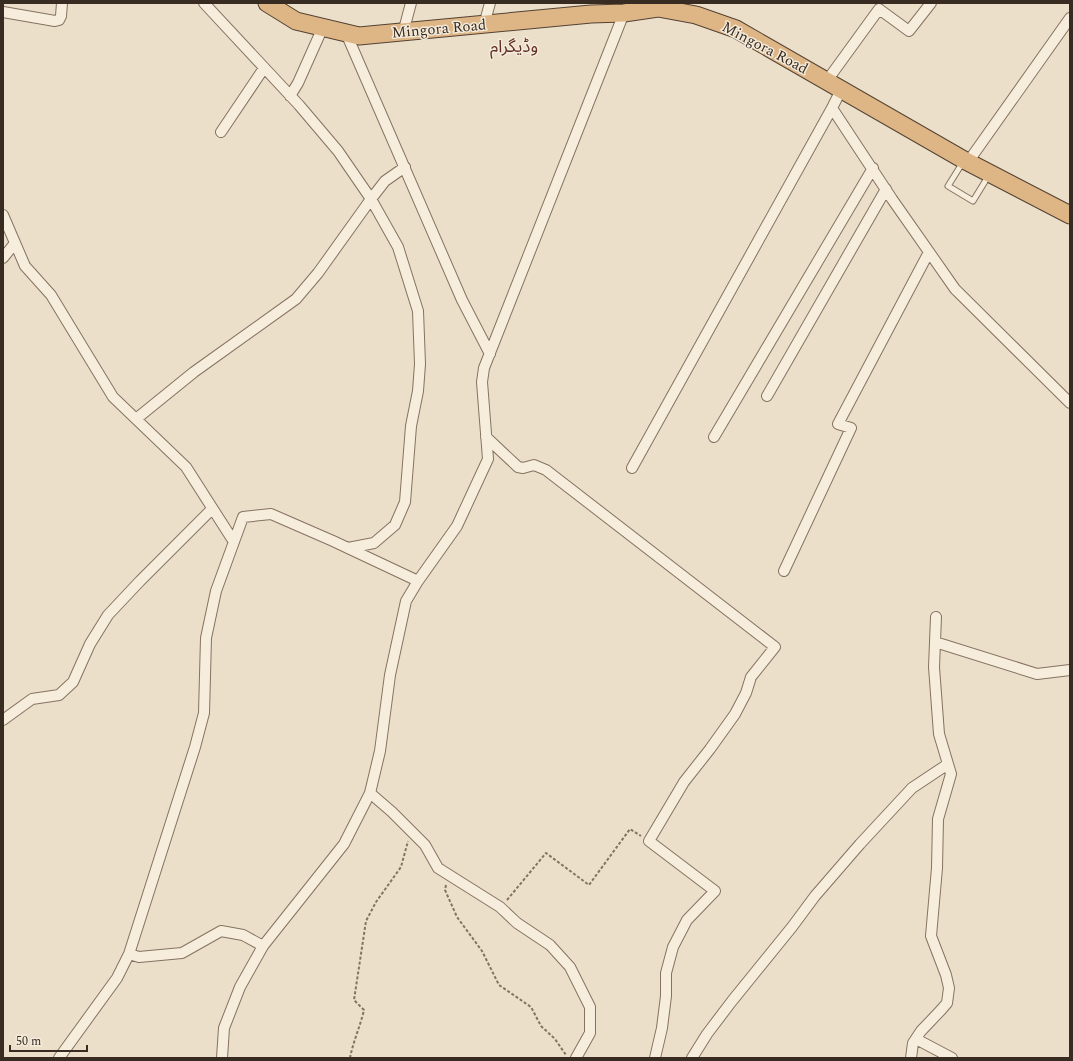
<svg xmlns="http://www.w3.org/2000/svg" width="1073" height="1061" font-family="Spectral,'Noto Sans Arabic',serif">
	<rect width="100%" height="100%" fill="#ebdfca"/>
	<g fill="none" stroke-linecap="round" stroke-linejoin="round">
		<defs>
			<path id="service" d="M 963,162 L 948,186 L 973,201 L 989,175"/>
			<path id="minor" d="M 204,3 L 299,105 L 338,151 L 371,199 L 398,247 L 418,311 L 420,364 L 418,391 L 411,426 L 405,502 L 395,525 L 374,543 L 348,548
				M 3,12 L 55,21 L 59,20 L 61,16 L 62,3
				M 484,25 L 490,3
				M 346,33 L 462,300 L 490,354
				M 403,33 L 411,3
				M 826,82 L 879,9 L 909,31 L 931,3
				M 841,90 L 832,108 L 892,199 L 955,289 L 1070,403
				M 290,96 L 298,83 L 323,27
				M 221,132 L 264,68
				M 968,162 L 1070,18
				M 3,215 L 25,266 L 51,295 L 113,397 L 186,467 L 234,542
				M 3,258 L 15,243
				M 767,396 L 886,189
				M 136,419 L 194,372 L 296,299 L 318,273 L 371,199 L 385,181 L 405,167
				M 486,437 L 518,467 L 523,468 L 534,465 L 546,470 L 775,647 L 751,677 L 746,693 L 735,714 L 710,749 L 684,782 L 649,841 L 715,891 L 687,920 L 673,947 L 666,973 L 666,996 L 662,1028 L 655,1058
				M 714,437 L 873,168
				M 632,468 L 832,108
				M 784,571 L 851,428 L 838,424 L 929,252
				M 935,642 L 1037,674 L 1070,670
				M 3,720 L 32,699 L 59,695 L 73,682 L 90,644 L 108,615 L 140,581 L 212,509
				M 370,793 L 392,812 L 425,845 L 438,868 L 500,907 L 517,923 L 550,945 L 570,967 L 590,1007 L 590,1033 L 576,1058
				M 129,954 L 139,957 L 182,953 L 221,931 L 243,935 L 263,946
				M 916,1039 L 952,1058
				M 59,1058 L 117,978 L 129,954 L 195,747 L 204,713 L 206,638 L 216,591 L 243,517 L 271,514 L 333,541 L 418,581
				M 222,1058 L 224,1028 L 240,987 L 263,946 L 344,844 L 370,793 L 380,751 L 390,675 L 406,601 L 418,581 L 457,526 L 488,459 L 482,382 L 484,368 L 624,13
				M 692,1058 L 707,1034 L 732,1001 L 792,927 L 815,896 L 860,844 L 912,788 L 948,764
				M 911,1058 L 913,1043 L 921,1031 L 941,1010 L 947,1003 L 949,988 L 946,975 L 931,936 L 937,868 L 938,819 L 951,774 L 939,734 L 934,667 L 936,617"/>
			<path id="trunk" d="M 267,3 L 296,21 L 359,36 L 591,14 L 624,13 L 658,8 L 696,15 L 736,29 L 964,160 L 1070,215"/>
		</defs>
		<!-- service casing -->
		<use href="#service" stroke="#867260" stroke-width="7"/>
		<!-- minor casing -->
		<use href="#minor" stroke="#867260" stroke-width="12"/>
		<!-- trunk casing -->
		<use href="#trunk" stroke="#544133" stroke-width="19"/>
		<!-- path -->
		<path stroke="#867260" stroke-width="2" stroke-dasharray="3 2" stroke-linecap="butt" d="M 446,885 L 445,890 L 457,917 L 482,951 L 499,985 L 531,1007 L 541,1026 L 555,1039 L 566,1055
			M 507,900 L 546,853 L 589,885 L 630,829 L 641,836
			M 350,1058 C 353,1042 360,1027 364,1010 L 354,1000 L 366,921 L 376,902 L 401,867 L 408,841"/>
		<!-- service -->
		<use href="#service" stroke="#f6eddd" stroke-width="5"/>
		<!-- minor -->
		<use href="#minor" stroke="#f6eddd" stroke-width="10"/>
		<!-- trunk -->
		<use href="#trunk" stroke="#deb585" stroke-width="17"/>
	</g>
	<g text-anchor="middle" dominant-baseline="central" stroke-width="3" stroke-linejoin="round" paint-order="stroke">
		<!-- street labels -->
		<g font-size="15" fill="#382b22" stroke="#f3ead9">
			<text transform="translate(439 29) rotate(-5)">Mingora Road</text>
			<text transform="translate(765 48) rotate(28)">Mingora Road</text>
		</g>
		<!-- quarter labels -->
		<g font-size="17" fill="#612e25" stroke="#f3ead9">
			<text x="514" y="47">وڈیگرام</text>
		</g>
	</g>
	<!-- border -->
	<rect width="1073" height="1061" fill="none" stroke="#382b22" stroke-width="8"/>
	<!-- scale -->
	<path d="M10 1045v6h77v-6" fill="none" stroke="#382b22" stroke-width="2"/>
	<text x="16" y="1045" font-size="12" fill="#382b22" stroke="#f3ead9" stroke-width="3" paint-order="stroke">50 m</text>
</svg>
